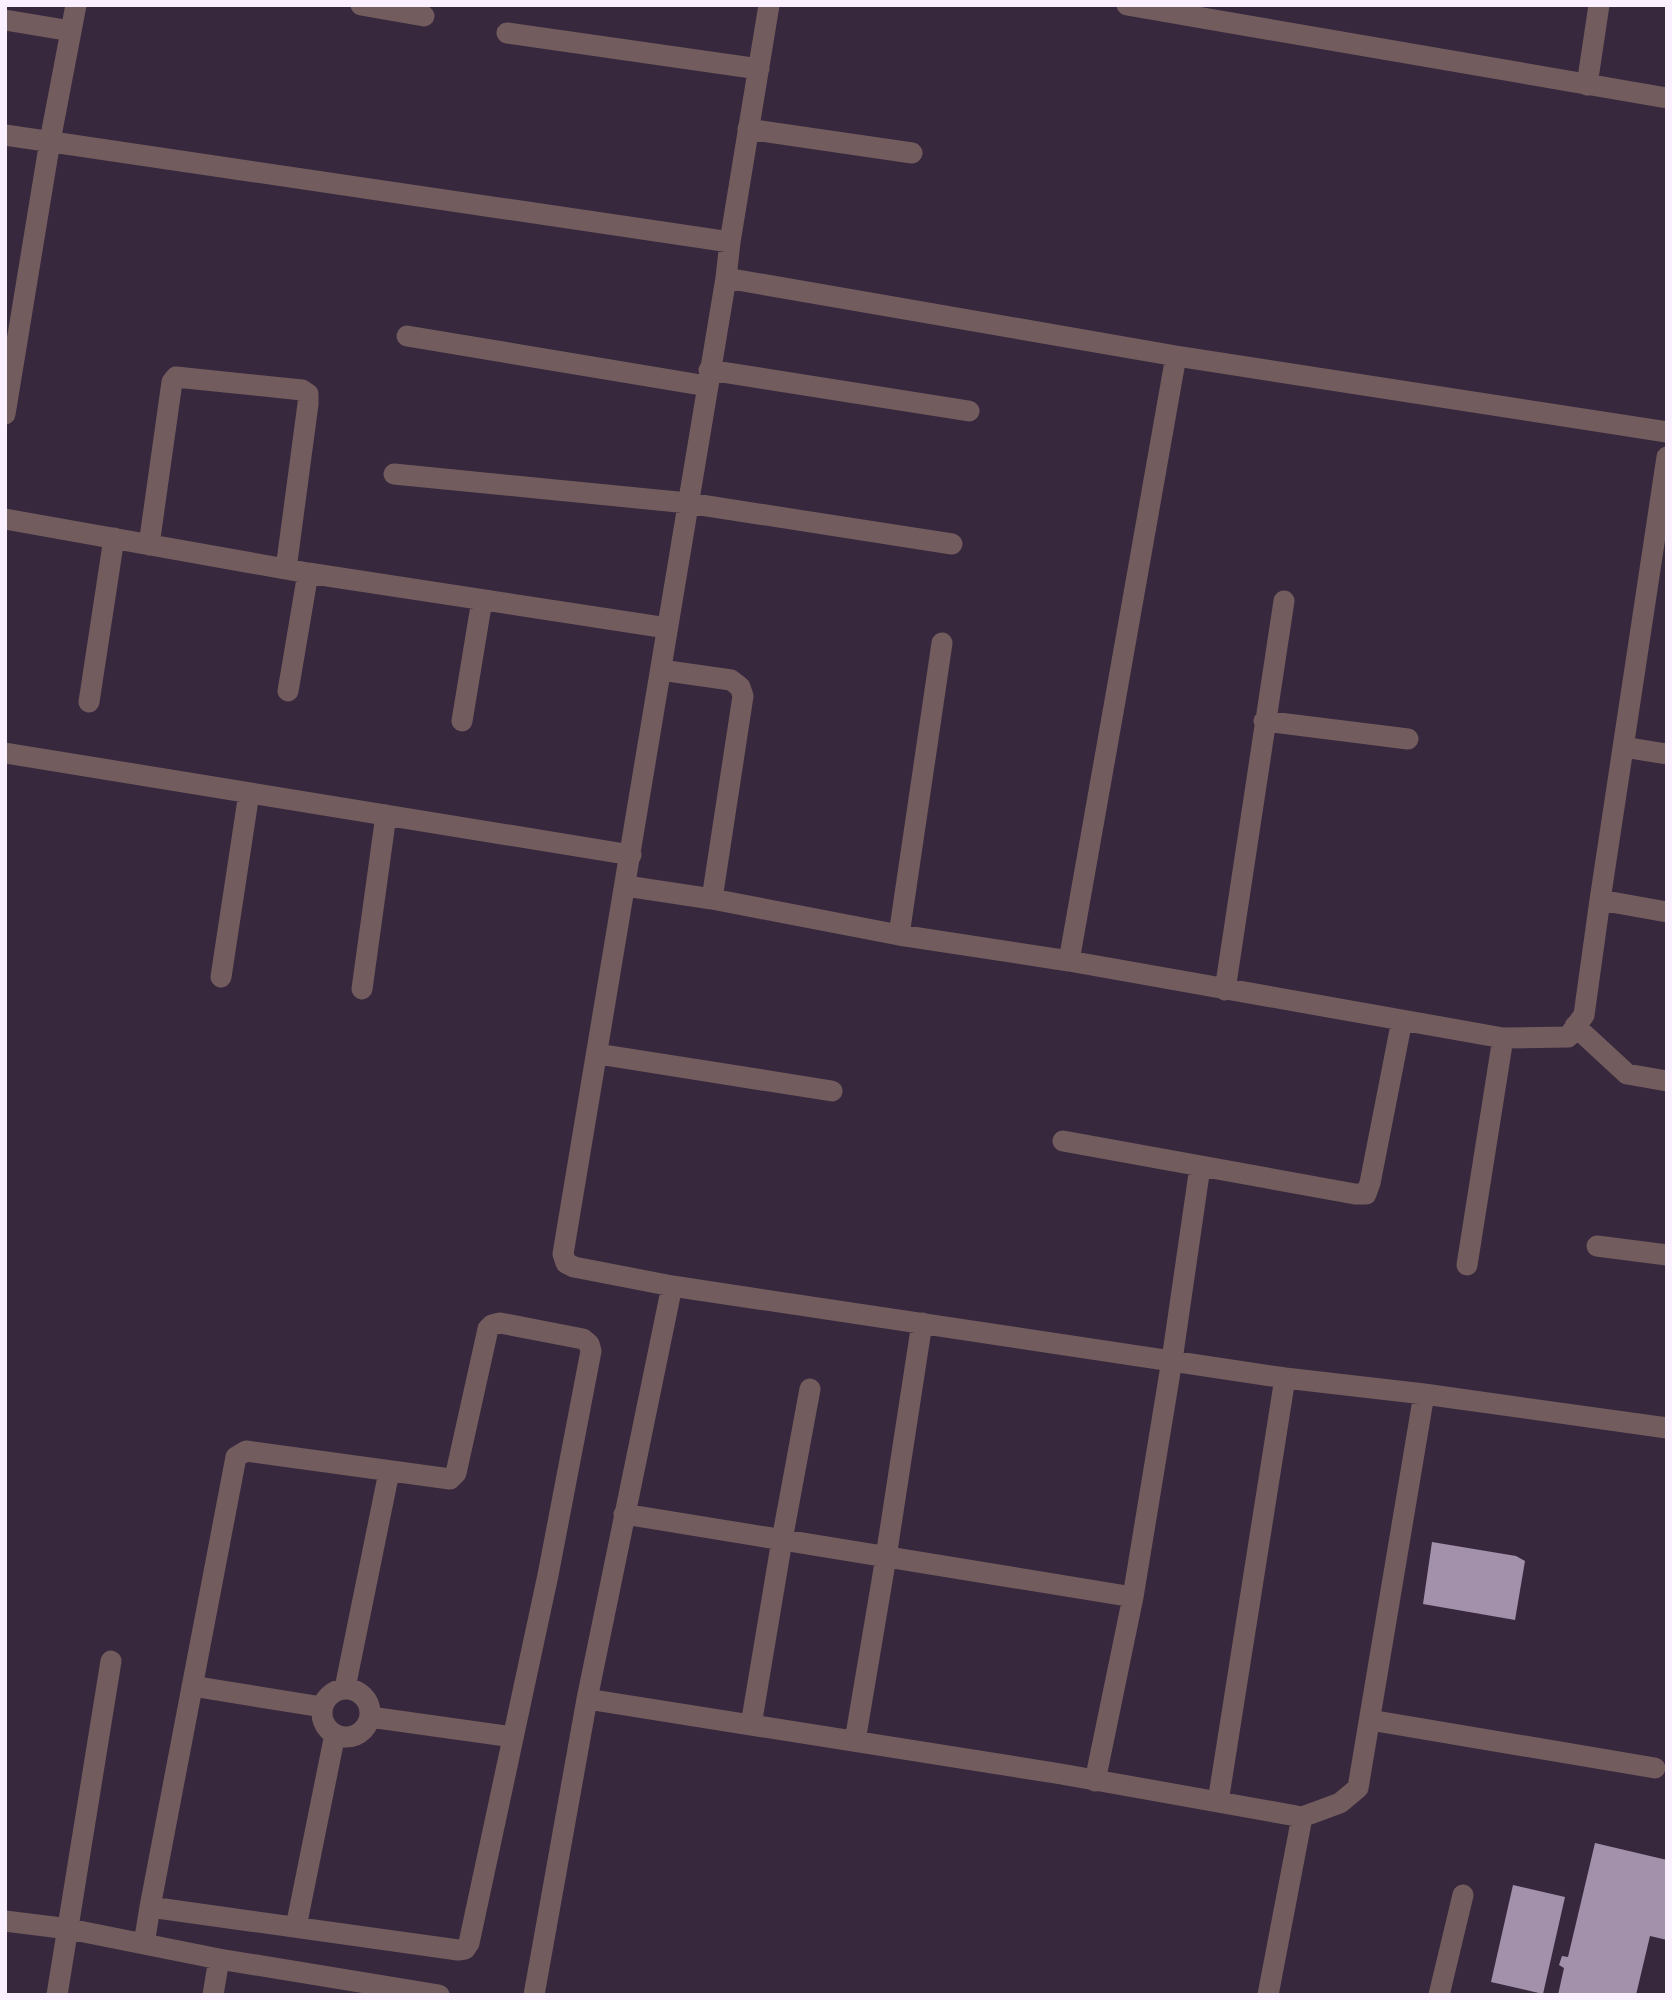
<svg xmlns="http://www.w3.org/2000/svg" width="1672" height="2000" font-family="'Source Serif 4',serif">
	<rect width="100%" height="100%" fill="#37283e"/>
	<!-- building -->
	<path fill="#a390ab" d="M 1432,1542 L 1516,1556 L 1525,1561 L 1515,1620 L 1423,1604 Z
		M 1595,1843 L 1667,1860 L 1667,1940 L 1650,1936 L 1636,1995 L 1558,1995 L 1564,1968 L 1559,1965 L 1562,1956 L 1568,1957 Z
		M 1513,1885 L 1565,1897 L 1543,1994 L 1491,1982 Z"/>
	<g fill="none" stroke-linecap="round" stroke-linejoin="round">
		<!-- minor -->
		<path stroke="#725c5d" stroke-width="21" d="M 361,5 L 424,16
			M 769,5 L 730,242 L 726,278 L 563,1254 L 566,1263 L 574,1267 L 672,1286 L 1285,1378 L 1424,1394 L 1667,1428
			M 1127,5 L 1667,98
			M 5,20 L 71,31
			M 507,33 L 759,69
			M 1587,85 L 1599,5
			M 748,129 L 912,153
			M 5,135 L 730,242
			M 726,278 L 1176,356 L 1667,432
			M 407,336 L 707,386
			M 709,370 L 969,411
			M 5,414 L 50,141 L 76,5
			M 394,474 L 688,503 L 952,544
			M 5,519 L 308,573 L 667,628
			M 149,545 L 172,382 L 176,377 L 302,390 L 308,394 L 308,404 L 286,569
			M 661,670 L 731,680 L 740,687 L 743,696 L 712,899
			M 288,691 L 308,573
			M 89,702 L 114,538
			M 462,721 L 482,600
			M 1264,721 L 1408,739
			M 1623,747 L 1667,754
			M 5,753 L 631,855
			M 626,886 L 712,899 L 899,935 L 1069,961 L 1503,1038 L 1568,1037 L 1584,1015 L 1600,900 L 1667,457
			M 1600,900 L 1667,912
			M 899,935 L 942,643
			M 1069,961 L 1176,356
			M 221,977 L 249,793
			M 362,989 L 386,815
			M 1225,990 L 1284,601
			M 1575,1026 L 1627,1074 L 1667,1081
			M 598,1054 L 832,1091
			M 1063,1141 L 1355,1194 L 1366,1194 L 1370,1183 L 1402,1020
			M 1597,1246 L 1667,1255
			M 1467,1265 L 1503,1038
			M 624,1514 L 1133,1597
			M 192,1686 L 322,1707
			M 345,1688 L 389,1472
			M322 1713a24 24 0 1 1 48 0a24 24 0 1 1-48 0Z
			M 587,1699 L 1061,1774 L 1302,1817 L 1268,1995
			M 370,1717 L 513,1737
			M 1370,1720 L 1655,1768
			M 751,1725 L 782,1540 L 810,1389
			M 855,1741 L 886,1557 L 922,1323
			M 1095,1781 L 1133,1597 L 1172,1360 L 1200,1167
			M 1218,1802 L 1285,1378
			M 1302,1817 L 1340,1803 L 1358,1788 L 1424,1394
			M 5,1921 L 69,1929 L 219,1959 L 439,1995
			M 296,1927 L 335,1734
			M 144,1944 L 150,1907 L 236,1457 L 246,1451 L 450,1479 L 456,1473 L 488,1329 L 492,1325 L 500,1323 L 583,1339 L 589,1344 L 591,1351 L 548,1575 L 469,1943 L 465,1949 L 458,1950 L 150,1907
			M 57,1995 L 111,1661
			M 213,1995 L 219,1959
			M 534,1995 L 587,1699 L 672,1286
			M 1439,1995 L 1463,1895"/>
	</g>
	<!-- border -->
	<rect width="1672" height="2000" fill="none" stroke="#faf0ff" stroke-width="14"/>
</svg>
